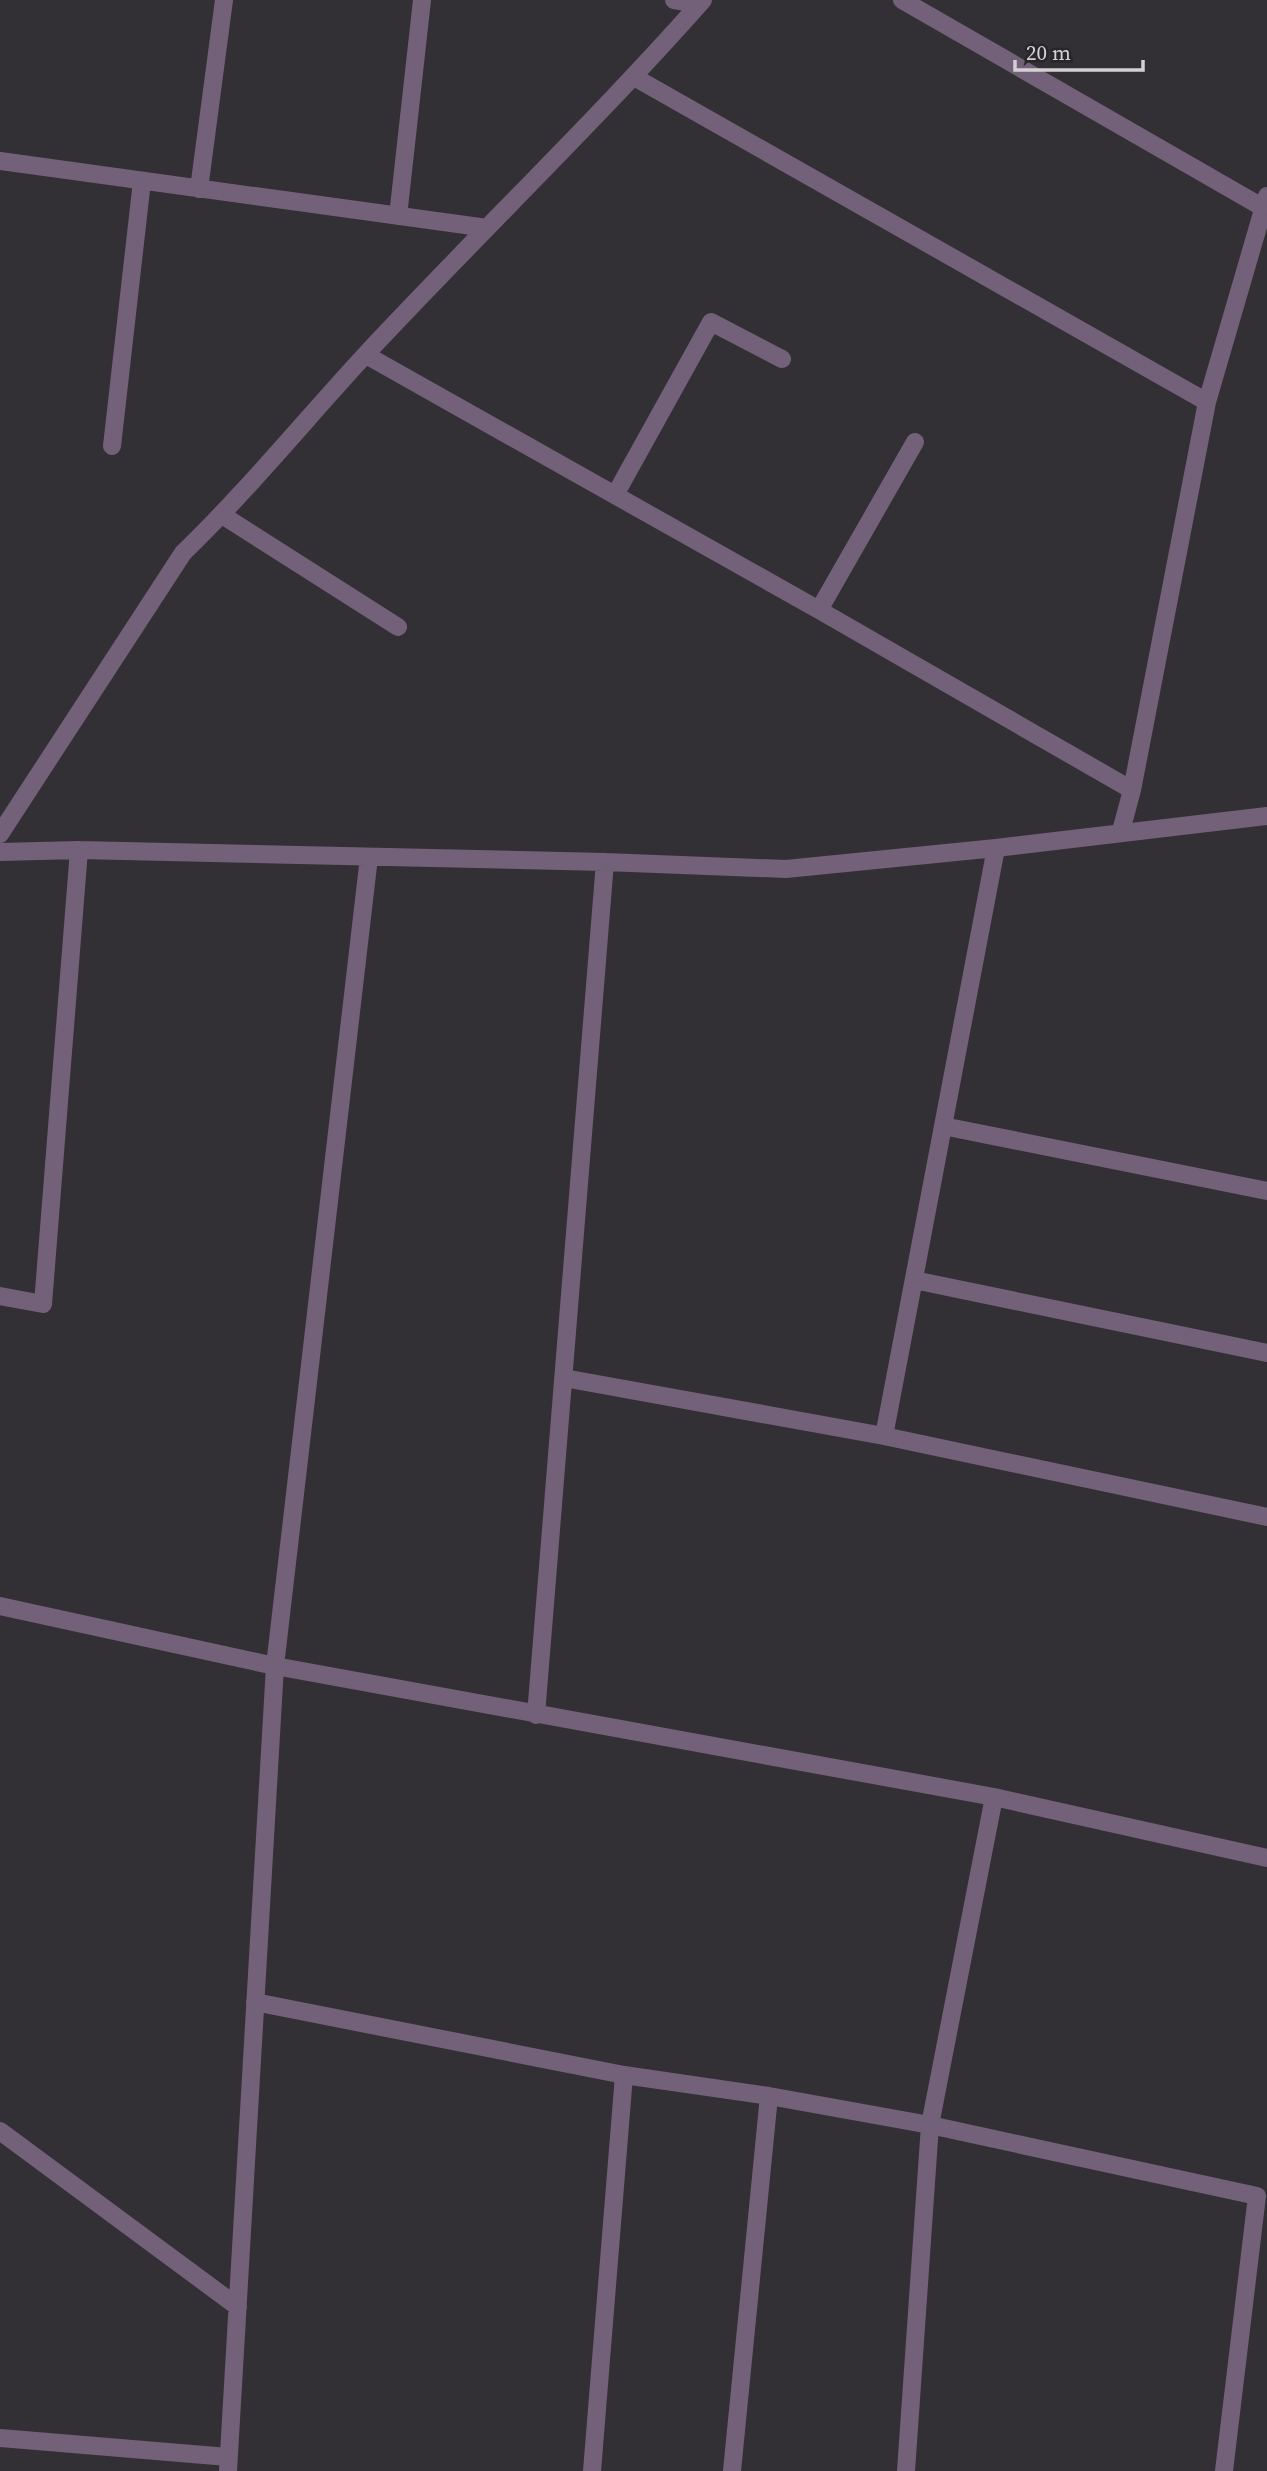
<svg xmlns="http://www.w3.org/2000/svg" width="1267" height="2471" font-family="'Source Serif 4',serif">
	<rect width="100%" height="100%" fill="#333035"/>
	<g fill="none" stroke-linecap="round" stroke-linejoin="round">
		<!-- minor -->
		<path stroke="#73617a" stroke-width="18" d="M 674,0 L 699,4
			M 902,0 L 1262,207
			M 634,77 L 1207,402
			M 0,161 L 487,228
			M 199,189 L 224,0
			M 398,216 L 422,0
			M 366,355 L 819,610 L 1132,790
			M 112,446 L 142,181
			M 615,495 L 711,322 L 782,359
			M 222,515 L 398,627
			M 819,610 L 915,442
			M 1121,831 L 1132,790 L 1207,402 L 1267,196
			M 0,834 L 183,553 C 248,490 305,420 366,354 C 477,235 595,122 703,0
			M 0,852 L 79,850 L 605,862 L 786,869 L 996,848 L 1267,816
			M 943,1126 L 1267,1191
			M 914,1280 L 1267,1353
			M 0,1296 L 43,1304 L 79,850
			M 564,1378 L 884,1436 L 1267,1517
			M 884,1436 L 996,848
			M 0,1606 L 275,1666 L 994,1797 L 1267,1858
			M 536,1715 L 605,862
			M 255,2002 L 624,2075 L 769,2096 L 930,2125 L 1257,2196 L 1224,2471
			M 0,2131 L 238,2307
			M 0,2438 L 228,2457
			M 228,2471 L 275,1666 L 369,857
			M 592,2471 L 624,2075
			M 732,2471 L 769,2096
			M 906,2471 L 930,2125 L 994,1797"/>
	</g>
	<!-- scale -->
	<path d="M1015 60v10h128v-10" fill="none" stroke="#d3d1d4" stroke-width="3.5"/>
	<text x="1026" y="60" font-size="21" fill="#d3d1d4" stroke="#29262b" stroke-width="5" paint-order="stroke">20 m</text>
</svg>
